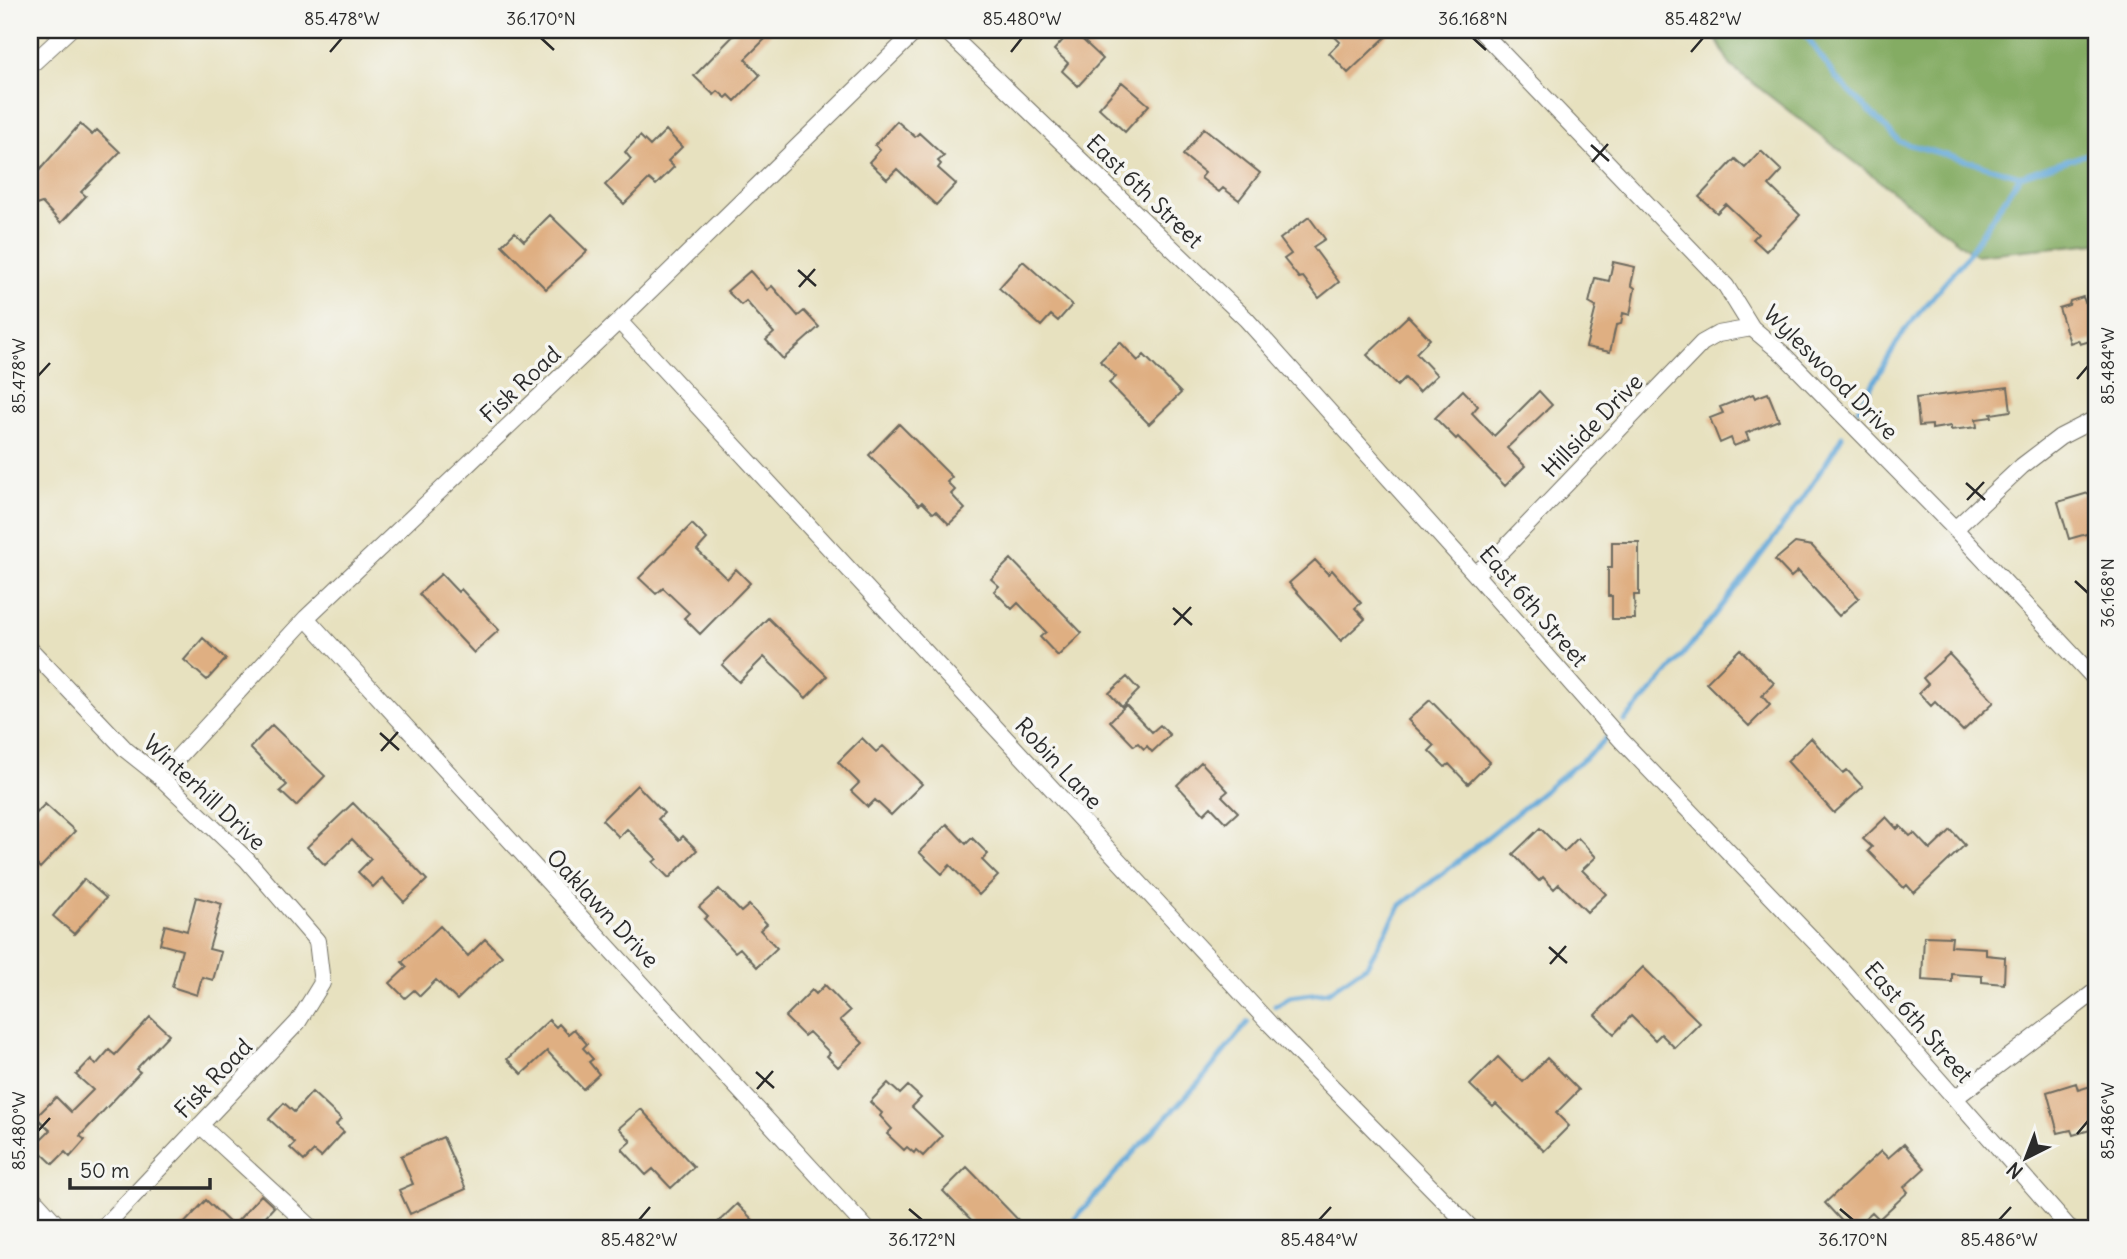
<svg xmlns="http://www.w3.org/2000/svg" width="2127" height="1259" font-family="Delius,sans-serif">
	<rect width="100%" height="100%" fill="#f6f6f2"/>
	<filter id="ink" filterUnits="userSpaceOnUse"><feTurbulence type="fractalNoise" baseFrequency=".0143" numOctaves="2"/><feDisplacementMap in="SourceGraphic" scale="14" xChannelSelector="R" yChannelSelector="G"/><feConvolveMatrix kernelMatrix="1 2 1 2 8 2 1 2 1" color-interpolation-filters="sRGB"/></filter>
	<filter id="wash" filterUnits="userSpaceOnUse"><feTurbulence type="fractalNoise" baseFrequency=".00686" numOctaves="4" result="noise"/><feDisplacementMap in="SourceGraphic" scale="28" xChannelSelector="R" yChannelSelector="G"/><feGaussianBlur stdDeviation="1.57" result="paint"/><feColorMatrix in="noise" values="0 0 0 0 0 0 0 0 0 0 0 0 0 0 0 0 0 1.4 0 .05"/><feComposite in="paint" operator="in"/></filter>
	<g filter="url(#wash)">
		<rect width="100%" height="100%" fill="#e7e1bf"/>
		<!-- forest -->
		<path fill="#84ac63" stroke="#586c47" stroke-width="2" d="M 1711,30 L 2097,30 L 2097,243 L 1975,255 L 1731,66 Z"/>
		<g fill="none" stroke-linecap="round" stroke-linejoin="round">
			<!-- stream -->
			<path stroke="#62a7d8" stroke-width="5" d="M 1802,30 L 1836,78 L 1900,142 L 2020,176 L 2097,151
				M 1858,409 L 1904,331 L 1964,260 L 2020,176
				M 1624,721 C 1667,677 1704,629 1741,581 C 1777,535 1813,487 1842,436
				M 1275,1006 L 1290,997 L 1328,992 L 1367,965 L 1401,905 L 1447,870 L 1598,747 L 1611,733
				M 1066,1229 L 1132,1154 L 1204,1077 L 1248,1022"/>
		</g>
		<g id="blocks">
			<!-- building -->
			<path fill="#dfaf82" d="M 739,30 L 774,30 L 745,59 L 760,75 L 735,101 L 729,95 L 726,98 L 718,91 L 714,95 L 694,76 Z
				M 1072,30 L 1103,59 L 1078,86 L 1062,71 L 1068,63 L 1054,50 Z
				M 1328,30 L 1393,30 L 1348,73 L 1329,53 L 1340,42 Z
				M 1122,82 L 1149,105 L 1125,132 L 1099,108 Z
				M 897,121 L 915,137 L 919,133 L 944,156 L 938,161 L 941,164 L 938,168 L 956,184 L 936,205 L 897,169 L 887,179 L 869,162 L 880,150 L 875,145 Z
				M 80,124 L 92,135 L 97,130 L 120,152 L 81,192 L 86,196 L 61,223 L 42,203 L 30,207 L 30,181 Z
				M 1204,128 L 1260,173 L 1239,200 L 1223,188 L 1219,192 L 1201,178 L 1205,173 L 1183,155 Z
				M 666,130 L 682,147 L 668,161 L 674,167 L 656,185 L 649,179 L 624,204 L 605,185 L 631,159 L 625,152 L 640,136 L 650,146 Z
				M 1761,151 L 1782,171 L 1769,185 L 1800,215 L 1766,251 L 1753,239 L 1758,234 L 1726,204 L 1717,213 L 1699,197 L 1735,159 L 1745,168 Z
				M 550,215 L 587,251 L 546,289 L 502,245 L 515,232 L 524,241 Z
				M 1309,217 L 1325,239 L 1313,247 L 1339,282 L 1319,298 L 1303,277 L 1299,278 L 1284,259 L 1291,254 L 1280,239 Z
				M 1023,261 L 1072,305 L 1058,321 L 1051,315 L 1041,326 L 999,288 Z
				M 1613,262 L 1635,267 L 1631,285 L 1635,288 L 1630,315 L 1623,313 L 1621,324 L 1616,325 L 1610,352 L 1586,347 L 1596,307 L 1589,303 L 1595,278 L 1609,281 Z
				M 750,271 L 767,290 L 772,286 L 798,316 L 804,311 L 819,327 L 783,359 L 766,340 L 774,333 L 746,301 L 741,305 L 727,291 Z
				M 2083,297 L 2085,302 L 2097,299 L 2097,339 L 2080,344 L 2078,340 L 2070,343 L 2059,308 L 2069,305 L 2070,301 Z
				M 1408,316 L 1430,339 L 1416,353 L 1437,375 L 1419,392 L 1405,378 L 1397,386 L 1367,355 Z
				M 1120,342 L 1138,361 L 1144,355 L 1181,393 L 1149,424 L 1109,383 L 1116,377 L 1100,361 Z
				M 2008,387 L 2011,411 L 1991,414 L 1992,417 L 1976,419 L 1977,427 L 1951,430 L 1951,426 L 1932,429 L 1932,425 L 1919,426 L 1916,398 Z
				M 1463,390 L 1478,406 L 1472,413 L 1494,436 L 1539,391 L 1552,405 L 1507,448 L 1525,466 L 1505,486 L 1458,437 L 1456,439 L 1435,418 Z
				M 1768,393 L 1779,420 L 1746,433 L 1749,440 L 1734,446 L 1731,438 L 1720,443 L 1710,418 L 1723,413 L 1720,407 L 1753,394 L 1755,398 Z
				M 899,424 L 952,477 L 947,482 L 955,490 L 951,494 L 965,509 L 949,524 L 936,511 L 933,513 L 922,502 L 919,505 L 869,455 Z
				M 2095,491 L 2097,501 L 2097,531 L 2069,539 L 2058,502 Z
				M 692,524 L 707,539 L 697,550 L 727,579 L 736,569 L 750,583 L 700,634 L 684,618 L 689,613 L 663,588 L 656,594 L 639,578 Z
				M 1612,542 L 1639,542 L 1639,595 L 1634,595 L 1635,619 L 1612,619 L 1612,596 L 1608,596 L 1608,568 L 1612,568 Z
				M 1795,543 L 1812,546 L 1859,598 L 1839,616 L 1798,571 L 1791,577 L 1775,560 Z
				M 1011,559 L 1082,633 L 1058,656 L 1040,637 L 1046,632 L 1018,603 L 1012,609 L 994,591 L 999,586 L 991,579 Z
				M 1315,560 L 1328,574 L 1332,570 L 1361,603 L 1355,608 L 1365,619 L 1341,641 L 1289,583 Z
				M 441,574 L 458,592 L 461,589 L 499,630 L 474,653 L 419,594 Z
				M 768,618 L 827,676 L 806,698 L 764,657 L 739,682 L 722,665 Z
				M 203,638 L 226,659 L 207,680 L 184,660 Z
				M 1740,649 L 1774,683 L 1762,696 L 1770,705 L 1749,726 L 1706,683 Z
				M 1949,654 L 1994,702 L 1963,731 L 1935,702 L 1931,706 L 1919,693 L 1928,684 L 1923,678 Z
				M 1127,677 L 1139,690 L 1122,707 L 1109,693 Z
				M 1430,700 L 1490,762 L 1468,784 L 1449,764 L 1445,767 L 1429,751 L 1434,746 L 1408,720 Z
				M 1126,705 L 1152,732 L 1160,725 L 1170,735 L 1152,752 L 1147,746 L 1144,749 L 1138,743 L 1134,746 L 1110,721 Z
				M 272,725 L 325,776 L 296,806 L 280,791 L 287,785 L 250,748 Z
				M 862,738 L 876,752 L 883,746 L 922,784 L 891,815 L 875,800 L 868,807 L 851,791 L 859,783 L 838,762 Z
				M 1811,738 L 1843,773 L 1847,770 L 1863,787 L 1834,813 L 1787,761 Z
				M 1201,762 L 1228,791 L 1222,796 L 1238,812 L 1226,823 L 1211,807 L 1204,814 L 1177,785 Z
				M 637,785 L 664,813 L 658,819 L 679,840 L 683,836 L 697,850 L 669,878 L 653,862 L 657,859 L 627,829 L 619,837 L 602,820 Z
				M 353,803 L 427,880 L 404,902 L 382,878 L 373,887 L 358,872 L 371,859 L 352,839 L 325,865 L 307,847 Z
				M 45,804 L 75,831 L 40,868 L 30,858 L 30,820 Z
				M 1886,817 L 1897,829 L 1900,826 L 1910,836 L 1914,833 L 1930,850 L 1951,830 L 1965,845 L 1914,893 L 1907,885 L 1904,888 L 1868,851 L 1872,847 L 1863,839 Z
				M 947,824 L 966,844 L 972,838 L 988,854 L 982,860 L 998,876 L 979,895 L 950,865 L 942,874 L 919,852 Z
				M 1540,828 L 1564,852 L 1578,838 L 1596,857 L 1582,870 L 1606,894 L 1587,912 L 1559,884 L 1554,889 L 1543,877 L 1539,881 L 1513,854 Z
				M 84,879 L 106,898 L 74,934 L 53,916 Z
				M 719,889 L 741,912 L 749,905 L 767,924 L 760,930 L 777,948 L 757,967 L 740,948 L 735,952 L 704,919 L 708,916 L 699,907 Z
				M 196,897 L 222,904 L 209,949 L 221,952 L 213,980 L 202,977 L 197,995 L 172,987 L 182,950 L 160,944 L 165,925 L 187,931 Z
				M 440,926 L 468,956 L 485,939 L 502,956 L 457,1000 L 436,980 L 420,996 L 414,990 L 405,998 L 390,983 L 407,967 L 402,962 Z
				M 1924,936 L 1952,937 L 1951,946 L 1986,948 L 1986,955 L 2005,957 L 2004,984 L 1982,982 L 1982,976 L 1952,974 L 1952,982 L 1922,980 Z
				M 1643,967 L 1700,1023 L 1675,1048 L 1661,1034 L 1655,1040 L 1631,1016 L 1614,1034 L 1595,1015 Z
				M 825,985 L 850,1011 L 840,1020 L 863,1043 L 838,1067 L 827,1056 L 830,1053 L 809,1032 L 804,1036 L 785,1017 L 812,990 L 816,994 Z
				M 150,1017 L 169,1034 L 136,1069 L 140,1072 L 80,1136 L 85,1140 L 70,1157 L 65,1152 L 53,1164 L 34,1146 L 50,1130 L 36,1117 L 56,1097 L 71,1112 L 93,1090 L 76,1075 L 91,1059 L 96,1065 L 109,1050 L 115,1055 Z
				M 549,1020 L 556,1027 L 559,1024 L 568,1034 L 574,1029 L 587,1044 L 583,1048 L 593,1059 L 589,1062 L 599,1074 L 583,1089 L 547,1051 L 522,1074 L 507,1059 Z
				M 1498,1057 L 1523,1082 L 1547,1058 L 1579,1090 L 1556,1113 L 1569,1126 L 1544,1151 L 1496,1104 L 1493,1107 L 1470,1085 Z
				M 888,1083 L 900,1094 L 908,1086 L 921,1098 L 912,1107 L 942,1136 L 923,1156 L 916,1150 L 914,1153 L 907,1147 L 904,1150 L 887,1134 L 892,1129 L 880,1116 L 882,1113 L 870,1102 Z
				M 2076,1083 L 2078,1090 L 2091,1086 L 2097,1109 L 2097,1128 L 2073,1135 L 2071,1130 L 2058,1133 L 2047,1092 Z
				M 312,1092 L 341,1119 L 336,1125 L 344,1132 L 321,1157 L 314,1151 L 304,1161 L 290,1148 L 295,1143 L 269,1119 L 284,1103 L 294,1112 Z
				M 641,1109 L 694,1167 L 671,1188 L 653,1169 L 646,1175 L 622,1149 L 631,1141 L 619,1128 Z
				M 443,1137 L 466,1189 L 410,1214 L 399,1190 L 413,1184 L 401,1156 Z
				M 1904,1144 L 1925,1168 L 1904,1187 L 1908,1192 L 1879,1219 L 1872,1212 L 1853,1229 L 1849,1229 L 1825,1203 L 1881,1151 L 1888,1158 Z
				M 967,1167 L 1027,1229 L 980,1229 L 943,1191 Z
				M 261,1195 L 274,1207 L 254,1229 L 179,1229 L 206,1200 L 233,1226 Z
				M 737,1204 L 762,1229 L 711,1229 Z"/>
		</g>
	</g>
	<g filter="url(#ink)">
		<use href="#blocks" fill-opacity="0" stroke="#6d6b5f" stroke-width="2"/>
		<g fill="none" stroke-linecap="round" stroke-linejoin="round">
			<defs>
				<path id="street" d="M 945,30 L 1246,319 L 1475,574 L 1622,741 L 1841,969 L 2070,1229
					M 1480,30 L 1726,286 L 1752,328 L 1783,354 L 1955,529 L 2097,681
					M 30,66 L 69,30
					M 619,321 L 1270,1024 L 1472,1229
					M 1955,529 L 2022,466 L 2060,437 L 2097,418
					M 1475,574 L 1503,550 L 1702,343 L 1718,334 L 1752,328
					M 306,618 L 867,1229
					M 30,649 L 126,750 L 160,777 L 247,860 L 317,941 L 322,983 L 298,1022 L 102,1229
					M 160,777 L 306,618 L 619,321 L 917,30
					M 1955,1098 L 2097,990
					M 200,1125 L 313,1229
					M 30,1195 L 61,1229"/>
			</defs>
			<!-- street casing -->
			<use href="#street" stroke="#6d6b5f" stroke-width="18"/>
			<!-- street -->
			<use href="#street" stroke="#fff" stroke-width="16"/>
		</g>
	</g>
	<!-- ticks -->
	<path fill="none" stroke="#2b2b2b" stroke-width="2.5" d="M 541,38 L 554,50M 1473,38 L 1486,50M 330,52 L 342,38M 1011,52 L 1022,38M 1691,52 L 1703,38M 1591,145 L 1609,161M 1592,162 L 1608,144M 798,270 L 816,286M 799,287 L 815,269M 38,376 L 50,363M 2077,379 L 2088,366M 1966,483 L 1985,500M 1967,500 L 1984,482M 2075,581 L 2088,593M 1173,608 L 1192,625M 1174,625 L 1191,607M 380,733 L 399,750M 381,751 L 398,732M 1549,947 L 1567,963M 1550,964 L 1566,946M 756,1072 L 774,1088M 757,1089 L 773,1071M 38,1131 L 50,1118M 2077,1134 L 2088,1121M 909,1209 L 922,1220M 1840,1209 L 1853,1220M 639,1220 L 650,1207M 1319,1220 L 1331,1207M 1999,1220 L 2011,1207"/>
	<g text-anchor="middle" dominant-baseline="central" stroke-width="7" stroke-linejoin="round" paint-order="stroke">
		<!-- street labels -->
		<g font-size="23" fill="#2b2b2b" stroke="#f6f6f2">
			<text transform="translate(1145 191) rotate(44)">East 6th Street</text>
			<text transform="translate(1831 372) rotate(45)">Wyleswood Drive</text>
			<text transform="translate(520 384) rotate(-43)">Fisk Road</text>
			<text transform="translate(1592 425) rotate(-46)">Hillside Drive</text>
			<text transform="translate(1534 606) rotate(49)">East 6th Street</text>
			<text transform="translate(1059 763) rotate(47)">Robin Lane</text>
			<text transform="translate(205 792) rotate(43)">Winterhill Drive</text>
			<text transform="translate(603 908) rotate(47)">Oaklawn Drive</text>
			<text transform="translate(1919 1022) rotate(49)">East 6th Street</text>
			<text transform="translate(213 1078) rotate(-46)">Fisk Road</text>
		</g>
	</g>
	<!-- margin -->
	<rect width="2127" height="1259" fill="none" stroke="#f6f6f2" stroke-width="77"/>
	<!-- north arrow -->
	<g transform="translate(2026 1158) rotate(222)" stroke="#f6f6f2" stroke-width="5" paint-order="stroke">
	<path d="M0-5L12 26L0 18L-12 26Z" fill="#2b2b2b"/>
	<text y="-10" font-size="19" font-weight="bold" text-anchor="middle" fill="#2b2b2b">N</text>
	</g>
	<!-- scale -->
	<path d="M70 1178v10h140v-10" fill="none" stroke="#2b2b2b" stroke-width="3.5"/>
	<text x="80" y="1178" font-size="21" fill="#2b2b2b" stroke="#f6f6f2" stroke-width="5" paint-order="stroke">50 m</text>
	<rect x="38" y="38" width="2050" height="1182" fill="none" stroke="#2b2b2b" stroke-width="2.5"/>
	<g font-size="18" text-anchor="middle" fill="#2b2b2b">
		<text x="342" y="25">85.478°W</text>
		<text x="541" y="25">36.170°N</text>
		<text x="1022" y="25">85.480°W</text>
		<text x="1473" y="25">36.168°N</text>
		<text x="1703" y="25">85.482°W</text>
		<text transform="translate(2108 366) rotate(-90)" y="6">85.484°W</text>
		<text transform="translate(19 376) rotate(-90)" y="6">85.478°W</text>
		<text transform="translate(2108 593) rotate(-90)" y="6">36.168°N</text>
		<text transform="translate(2108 1121) rotate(-90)" y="6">85.486°W</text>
		<text transform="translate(19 1131) rotate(-90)" y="6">85.480°W</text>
		<text x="639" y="1246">85.482°W</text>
		<text x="922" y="1246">36.172°N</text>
		<text x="1319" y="1246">85.484°W</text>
		<text x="1853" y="1246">36.170°N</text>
		<text x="1999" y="1246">85.486°W</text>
	</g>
</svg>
